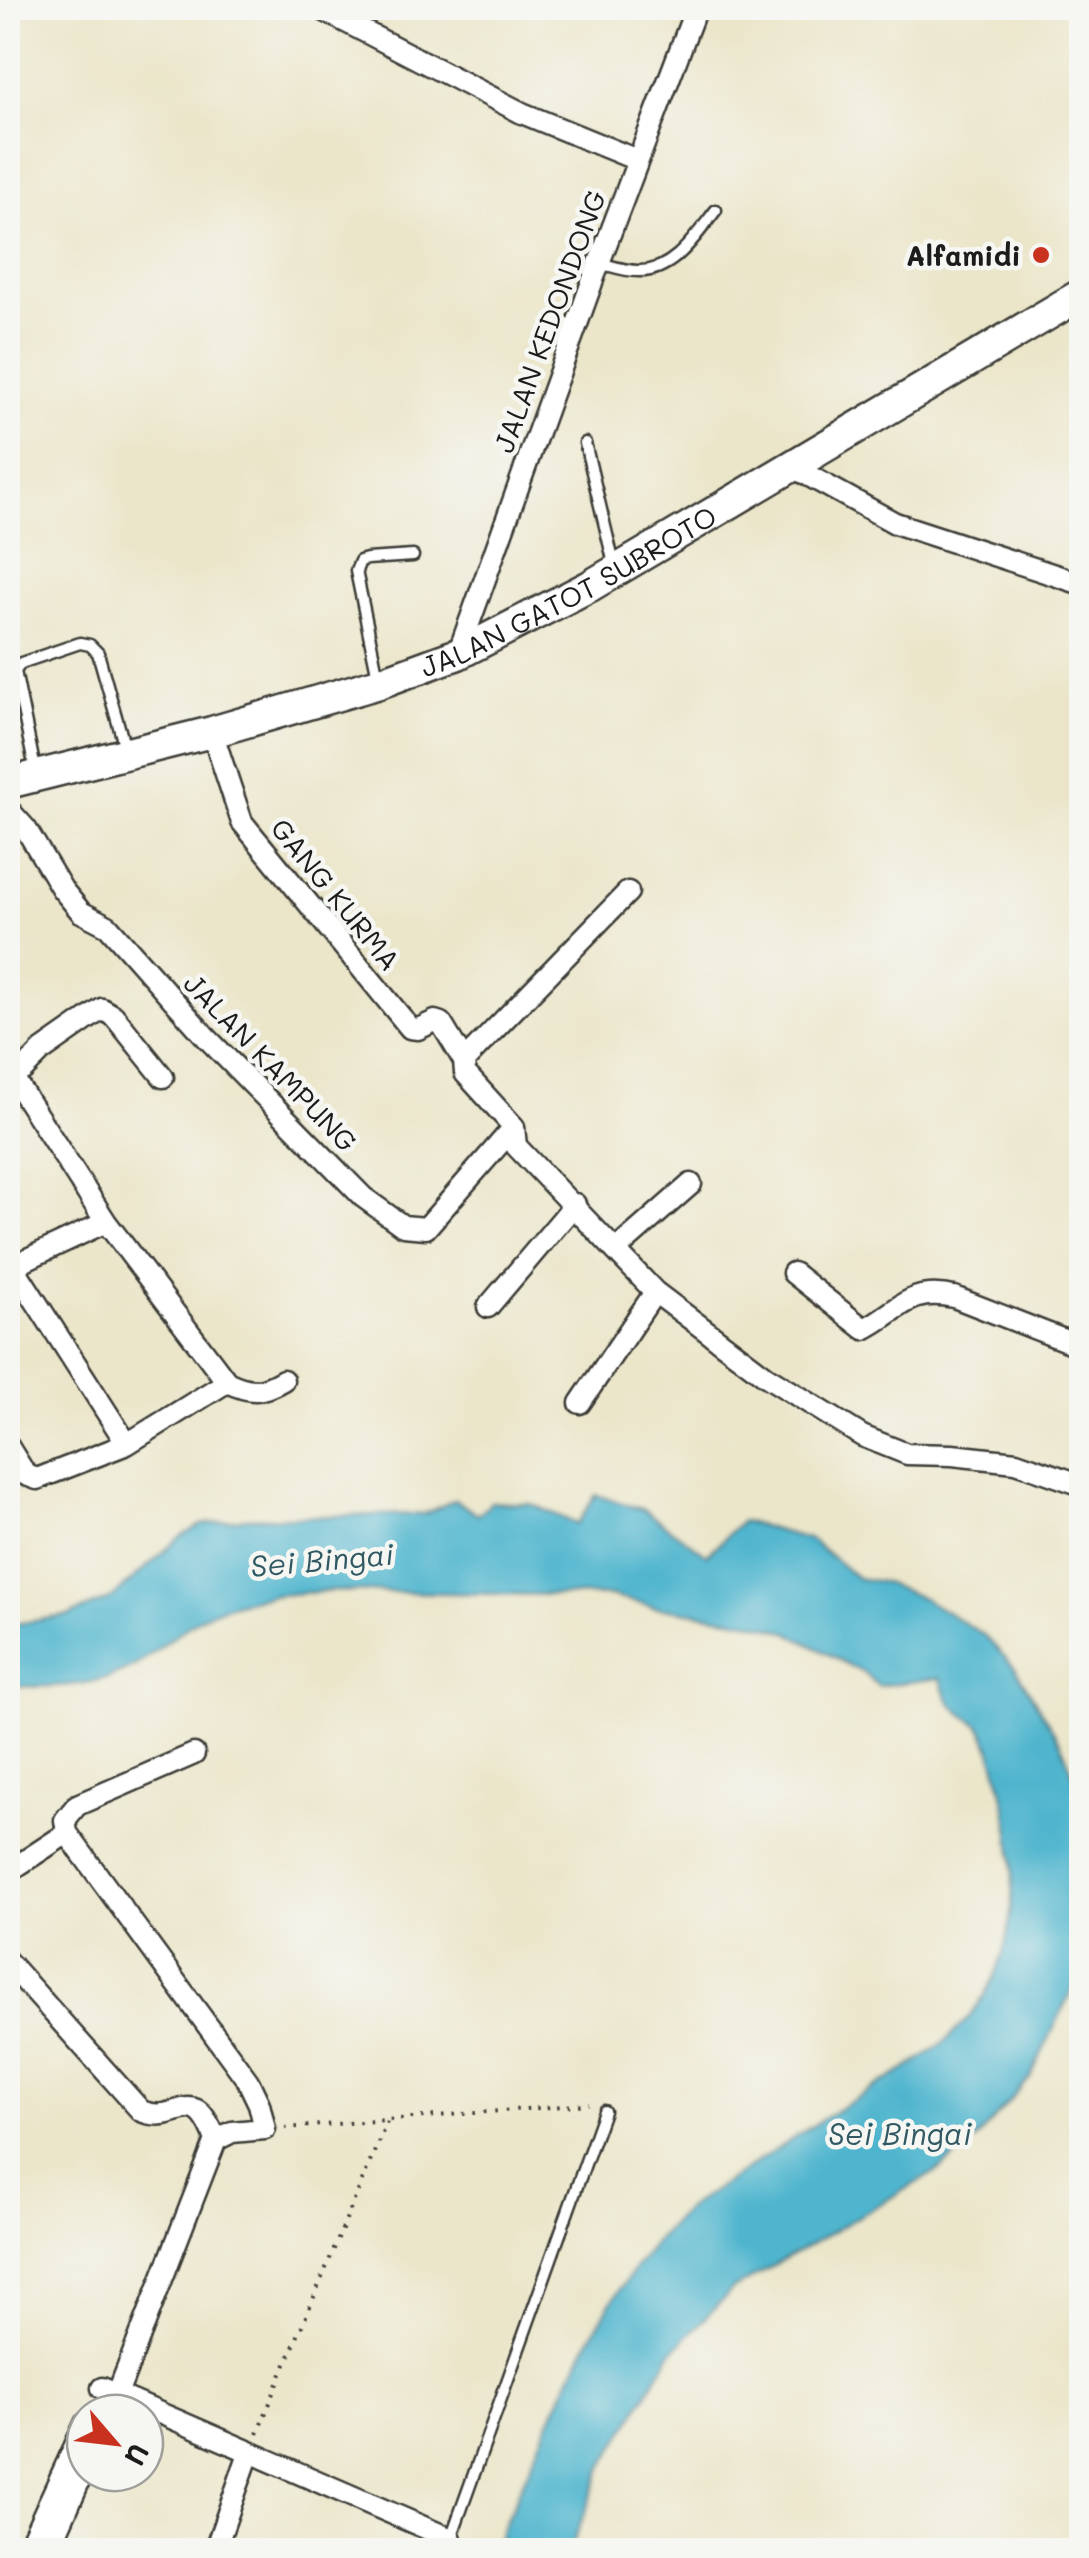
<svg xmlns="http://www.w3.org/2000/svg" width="1089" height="2558" font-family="Mali,sans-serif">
	<rect width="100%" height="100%" fill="#f6f6f2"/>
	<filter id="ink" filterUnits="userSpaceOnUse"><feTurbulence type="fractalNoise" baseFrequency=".01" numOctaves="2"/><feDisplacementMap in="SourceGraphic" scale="20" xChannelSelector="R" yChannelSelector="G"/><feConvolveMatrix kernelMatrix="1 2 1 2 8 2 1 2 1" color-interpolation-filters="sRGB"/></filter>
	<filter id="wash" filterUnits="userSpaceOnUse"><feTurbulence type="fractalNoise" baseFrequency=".0048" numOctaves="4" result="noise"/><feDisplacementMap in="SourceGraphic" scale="40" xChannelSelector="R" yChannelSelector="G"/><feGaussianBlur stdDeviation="2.25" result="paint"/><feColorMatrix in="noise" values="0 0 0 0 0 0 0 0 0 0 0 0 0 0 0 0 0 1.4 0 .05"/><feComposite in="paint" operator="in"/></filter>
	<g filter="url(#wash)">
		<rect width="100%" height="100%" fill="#ebe6ca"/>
		<!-- water -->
		<path fill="#4fb5ce" stroke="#366875" stroke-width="2.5" d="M 596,1495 L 644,1510 L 707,1555 L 742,1521 L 811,1540 L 857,1578 L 882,1582 L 923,1598 L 984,1635 L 1015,1668 L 1060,1742 L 1081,1792 L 1081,1971 L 1030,2078 L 972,2144 L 937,2171 L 732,2290 L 671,2353 L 602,2469 L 570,2550 L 495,2550 C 504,2519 521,2488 534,2457 C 573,2367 615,2277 687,2208 C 736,2176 785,2143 834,2112 C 880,2083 929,2061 966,2021 C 1032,1947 1018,1822 986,1736 C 980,1720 957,1715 949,1700 C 945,1694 943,1685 940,1678 L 878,1686 L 865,1674 L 787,1632 L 744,1620 L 655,1607 L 610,1596 L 342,1591 C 298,1593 246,1594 205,1615 C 180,1628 160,1650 136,1665 C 95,1689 53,1687 8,1686 L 8,1625 L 70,1615 L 112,1598 L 179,1538 L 201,1525 L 246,1518 L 424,1514 L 455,1500 L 478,1515 L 491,1502 L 531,1504 L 577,1524 Z"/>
	</g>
	<g filter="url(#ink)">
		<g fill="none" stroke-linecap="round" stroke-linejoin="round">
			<defs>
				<path id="lane" d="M 599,263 C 611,266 625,271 638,271 C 673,273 697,234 716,210
					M 585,443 L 615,568
					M 379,682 L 356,571 L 360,561 L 367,559 L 413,556
					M 36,774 L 15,671 L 21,663 L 80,643 L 90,645 L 98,653 L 125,748
					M 451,2538 L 604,2111"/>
				<path id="street" d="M 319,8 L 522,113 L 637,160
					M 791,466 L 895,523 L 1082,584
					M 458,654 L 599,263 L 696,8
					M 212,732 L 242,822 L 410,1028 L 418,1029 L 435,1021 L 441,1023 L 464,1061 L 465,1073 L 514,1127 L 516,1146 L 655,1292 L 766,1376 L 862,1436 L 907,1454 L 952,1455 L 1016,1462 L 1082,1485
					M 8,809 L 26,829 L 62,889 L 81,912 L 108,926 L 206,1037 L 363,1197 L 403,1226 L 426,1228 L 514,1127
					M 464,1061 L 628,892
					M 8,1069 L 23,1070 L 42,1051 L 102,1009 L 114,1016 L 163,1077
					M 8,1070 L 106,1222 L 227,1382 C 250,1393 261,1393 283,1380
					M 617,1249 L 691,1184
					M 8,1258 L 127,1444
					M 8,1268 L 106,1222
					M 793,1273 L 864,1329 C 900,1311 908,1287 954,1297 L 1082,1347
					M 488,1307 L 575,1204
					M 580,1403 L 655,1292
					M 8,1446 L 26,1475 L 37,1479 L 127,1444 L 227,1382
					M 8,1872 L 67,1833
					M 8,1962 L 141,2111 C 179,2127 192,2079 216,2140
					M 102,2388 L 451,2539 L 446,2550
					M 110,2413 L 216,2140 L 232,2132 L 265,2129 L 259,2104 L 248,2081 L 67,1833 L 65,1820 L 77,1805 L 194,1754
					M 27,2550 L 85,2424
					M 49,2550 L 85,2468
					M 215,2550 L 249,2453"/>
				<g id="secondary">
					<path id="s1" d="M 8,783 L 212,732 L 379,683 L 458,654 L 590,586 L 1082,294"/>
				</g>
			</defs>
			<!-- lane casing -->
			<use href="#lane" stroke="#3b3a36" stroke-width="15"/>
			<!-- street casing -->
			<use href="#street" stroke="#3b3a36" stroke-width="25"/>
			<!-- secondary casing -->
			<use href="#secondary" stroke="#3b3a36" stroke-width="35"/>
			<!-- path -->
			<path stroke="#3b3a36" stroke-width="4" stroke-dasharray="2.5 8" stroke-linecap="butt" d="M 285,2128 L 589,2104
				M 257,2434 L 388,2119"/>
			<!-- lane -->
			<use href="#lane" stroke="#fff" stroke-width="10"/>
			<!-- street -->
			<use href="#street" stroke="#fff" stroke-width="20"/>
			<!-- secondary -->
			<use href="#secondary" stroke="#fff" stroke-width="30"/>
		</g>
	</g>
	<!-- markers -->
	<circle fill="#c8321e" stroke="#f6f6f2" stroke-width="4" cx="1041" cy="255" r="10"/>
	<g text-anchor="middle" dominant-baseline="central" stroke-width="9" stroke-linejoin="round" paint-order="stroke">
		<!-- poi labels -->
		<g font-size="28" font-weight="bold" fill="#1c1c1c" stroke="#f6f6f2" text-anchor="end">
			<text x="1021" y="255">Alfamidi</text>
		</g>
		<!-- street labels -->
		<g font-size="28" fill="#1c1c1c" stroke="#f6f6f2">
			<text transform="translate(549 321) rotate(-70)">JALAN KEDONDONG</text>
			<text stroke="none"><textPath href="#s1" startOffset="595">JALAN GATOT SUBROTO</textPath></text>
			<text transform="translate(336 894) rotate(51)">GANG KURMA</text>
			<text transform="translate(271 1062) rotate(46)">JALAN KAMPUNG</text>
		</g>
		<!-- water labels -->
		<g font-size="30" font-style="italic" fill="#305963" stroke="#f6f6f2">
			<text transform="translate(322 1559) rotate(-5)">Sei Bingai</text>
			<text x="900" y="2133">Sei Bingai</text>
		</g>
	</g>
	<!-- margin -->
	<rect width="1089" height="2558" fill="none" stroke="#f6f6f2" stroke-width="40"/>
	<!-- north arrow -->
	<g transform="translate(115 2443) rotate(118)"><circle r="48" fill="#f6f6f2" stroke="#9f9f9c" stroke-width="2.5"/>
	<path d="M0-8L18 38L0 25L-18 38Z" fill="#c8321e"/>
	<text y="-15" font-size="28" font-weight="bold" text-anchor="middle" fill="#1c1c1c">U</text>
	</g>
</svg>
